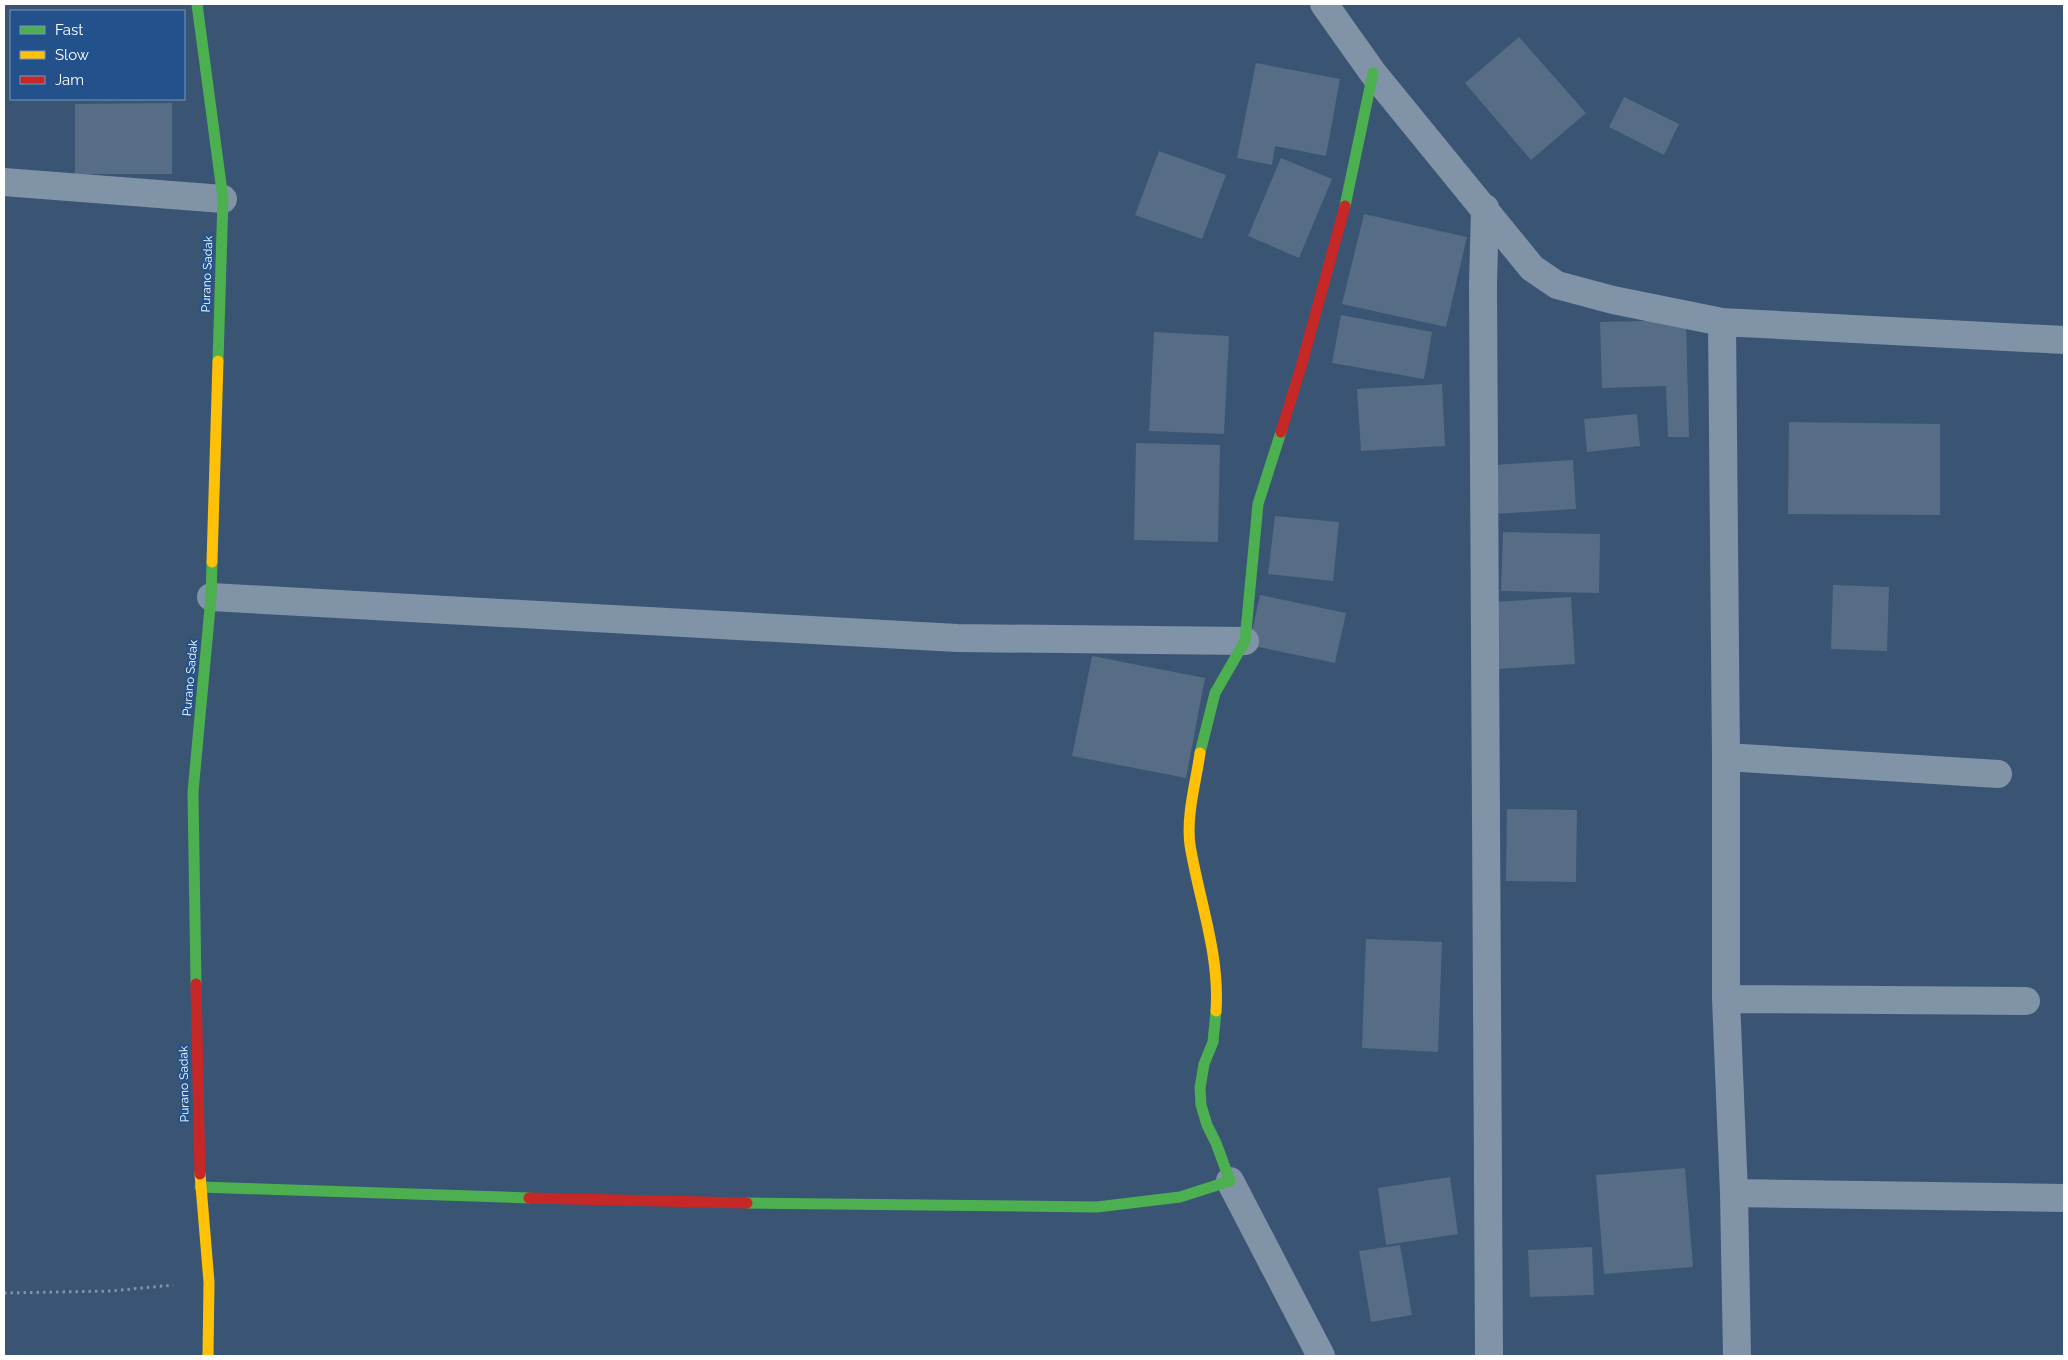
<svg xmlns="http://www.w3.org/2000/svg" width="2068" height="1360" font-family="Raleway,sans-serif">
	<rect width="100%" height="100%" fill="#3a5473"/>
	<!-- building -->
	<path fill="#576c85" d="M 1519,37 L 1586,113 L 1531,160 L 1465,83 Z
		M 1256,63 L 1340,79 L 1326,156 L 1275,146 L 1272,165 L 1237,158 Z
		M 1624,97 L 1679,124 L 1664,155 L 1609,127 Z
		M 172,103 L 172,174 L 75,174 L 75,104 Z
		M 1159,151 L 1226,175 L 1202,239 L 1135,215 Z
		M 1281,158 L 1332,179 L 1299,258 L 1248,236 Z
		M 1364,214 L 1467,237 L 1446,327 L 1342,304 Z
		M 1341,315 L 1432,332 L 1424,379 L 1332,363 Z
		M 1686,320 L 1689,437 L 1668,437 L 1666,386 L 1602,388 L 1600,322 Z
		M 1154,332 L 1229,336 L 1224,434 L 1149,431 Z
		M 1442,384 L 1445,446 L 1361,451 L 1357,389 Z
		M 1637,414 L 1640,446 L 1587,452 L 1584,419 Z
		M 1789,422 L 1940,424 L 1940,515 L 1788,514 Z
		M 1136,443 L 1220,445 L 1218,542 L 1134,540 Z
		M 1573,460 L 1576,509 L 1495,514 L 1492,465 Z
		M 1275,516 L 1339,522 L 1333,581 L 1268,574 Z
		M 1503,532 L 1600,534 L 1599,593 L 1501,591 Z
		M 1833,585 L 1889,587 L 1887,651 L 1831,649 Z
		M 1260,595 L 1346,613 L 1335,663 L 1249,645 Z
		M 1571,597 L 1575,664 L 1497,669 L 1493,602 Z
		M 1092,656 L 1205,678 L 1186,778 L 1072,756 Z
		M 1507,809 L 1577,810 L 1576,882 L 1506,881 Z
		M 1366,939 L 1442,942 L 1438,1052 L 1362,1048 Z
		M 1685,1168 L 1693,1267 L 1604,1274 L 1596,1175 Z
		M 1450,1177 L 1458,1234 L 1386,1245 L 1378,1188 Z
		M 1400,1245 L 1412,1315 L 1371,1322 L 1359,1251 Z
		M 1592,1247 L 1594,1295 L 1530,1297 L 1528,1250 Z"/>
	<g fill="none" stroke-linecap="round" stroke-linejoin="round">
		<!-- path -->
		<path stroke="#8193a7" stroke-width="3" stroke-dasharray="2.5 4" stroke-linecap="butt" d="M 4,1293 L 111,1291 L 173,1285"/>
		<!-- street -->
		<path stroke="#8193a7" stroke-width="28" d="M 1324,4 L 1373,73 L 1532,268 L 1557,285 L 1613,300 L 1722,322 L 2064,340
			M 4,182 L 223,199
			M 1485,208 L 1483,284 L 1489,1356
			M 1722,322 L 1726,757 L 1726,999 L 1734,1193 L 1737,1356
			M 211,597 L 957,638 L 1245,641
			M 1726,757 L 1998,774
			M 1726,999 L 2026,1001
			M 1230,1181 L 1321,1356
			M 1734,1193 L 2064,1198"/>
		<!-- fast -->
		<path stroke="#4caf50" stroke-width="11" d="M 197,4 L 223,199 L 218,361
			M 1345,206 L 1373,73
			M 1200,753 L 1215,693 L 1245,641 L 1258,504 L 1281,432
			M 196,984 L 193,792 L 211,597 L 212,562
			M 200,1187 L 529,1198
			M 747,1203 L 1097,1207 L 1180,1197 L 1230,1181 L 1216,1143 L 1207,1125 L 1201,1105 L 1200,1088 L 1204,1064 L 1213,1042 L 1216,1011"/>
		<!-- slow -->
		<path stroke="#ffc107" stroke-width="11" d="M 212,562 L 218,361
			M 1200,753 C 1196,782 1186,815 1190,845 C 1199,900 1220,954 1216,1011
			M 200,1174 L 209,1282 L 208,1356"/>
		<!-- jam -->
		<path stroke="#c62828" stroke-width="11" d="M 1281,432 L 1301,367 L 1345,206
			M 196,984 L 200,1174
			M 529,1198 L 747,1203"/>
	</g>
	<g text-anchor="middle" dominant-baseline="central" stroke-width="4" stroke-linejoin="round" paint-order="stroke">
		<!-- street labels -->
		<g font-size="12" fill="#fff" stroke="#22518b">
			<text transform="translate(207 274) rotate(-88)">Purano Sadak</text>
			<text transform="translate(190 678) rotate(-85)">Purano Sadak</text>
			<text transform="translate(184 1084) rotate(-91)">Purano Sadak</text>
		</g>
	</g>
	<!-- border -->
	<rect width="2068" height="1360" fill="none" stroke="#ffffff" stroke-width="10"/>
	<!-- legend -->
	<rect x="10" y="10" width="175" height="90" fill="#22518b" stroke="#7a97b9"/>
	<rect x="20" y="26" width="25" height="8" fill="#4caf50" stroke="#7a97b9"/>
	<text x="55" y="35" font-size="15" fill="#ffffff">Fast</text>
	<rect x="20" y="51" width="25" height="8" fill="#ffc107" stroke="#7a97b9"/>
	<text x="55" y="60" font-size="15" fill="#ffffff">Slow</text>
	<rect x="20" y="76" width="25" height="8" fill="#c62828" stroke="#7a97b9"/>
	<text x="55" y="85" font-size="15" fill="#ffffff">Jam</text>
</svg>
